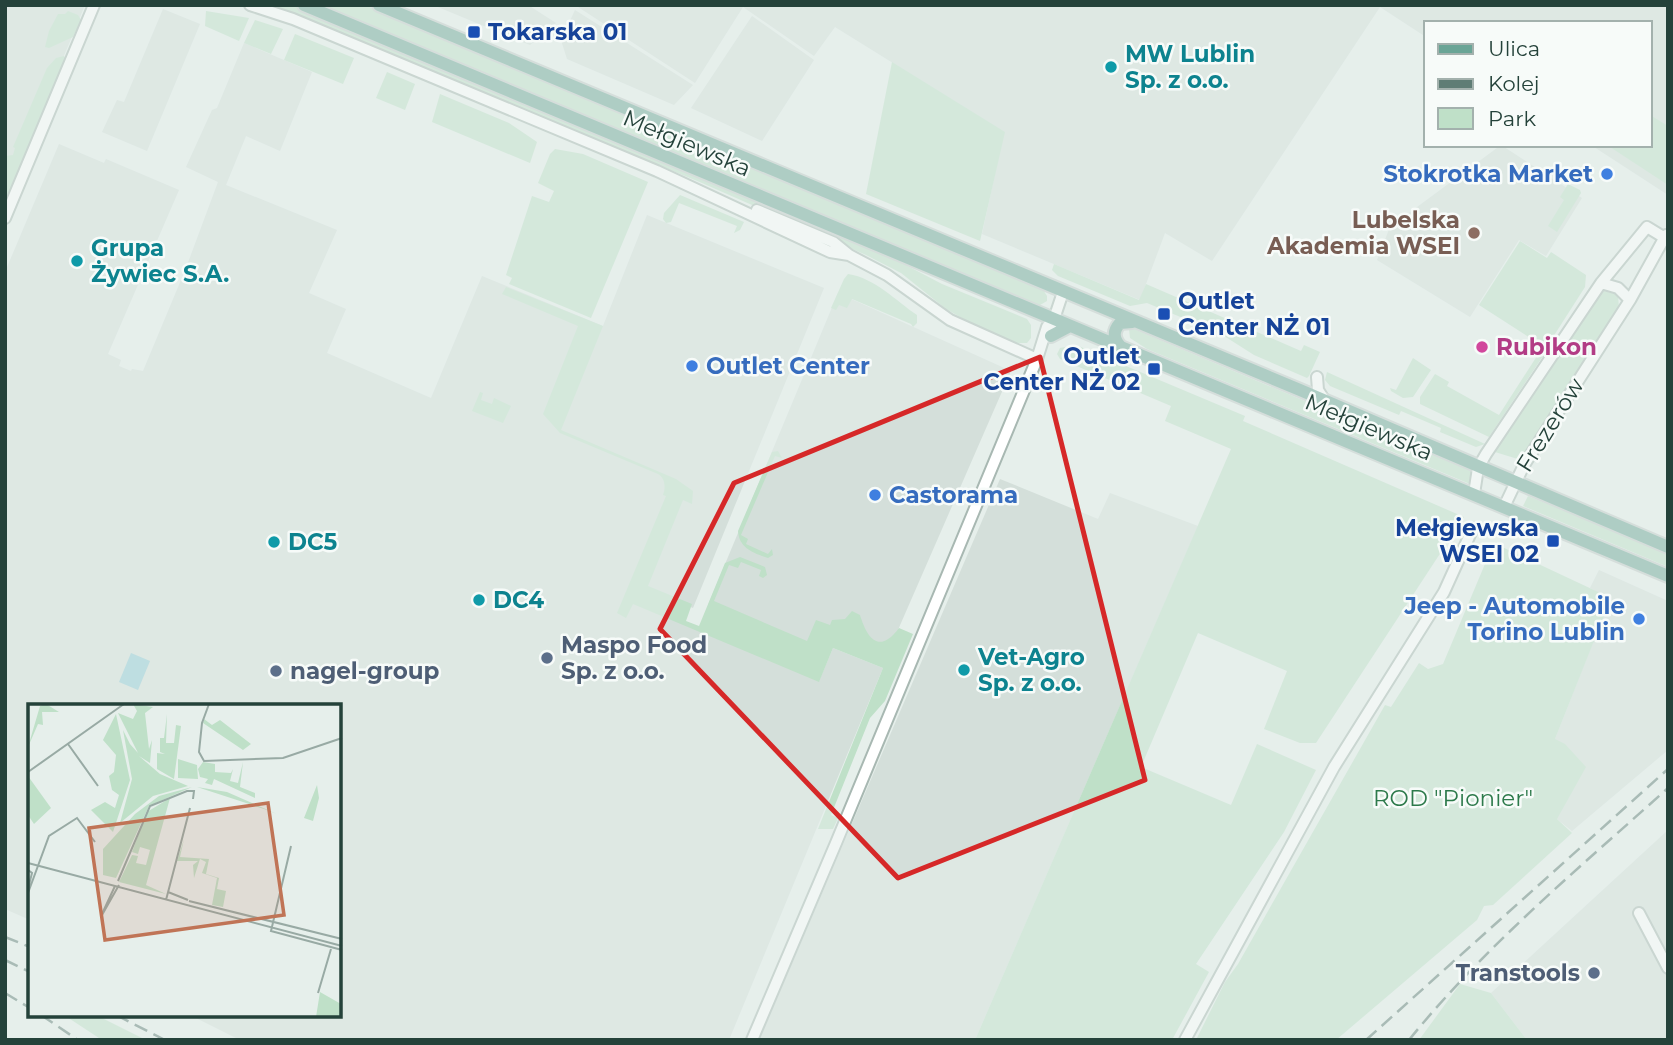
<svg xmlns="http://www.w3.org/2000/svg" width="1673" height="1045" font-family="Montserrat,sans-serif">
	<rect width="100%" height="100%" fill="#e6efeb"/>
	<!-- built -->
	<path fill="#d4dfda" d="M 5,5 L 85,5 L 5,198 Z
		M 433,5 L 528,5 L 556,23 L 530,45 Z
		M 575,5 L 1668,5 L 1668,195 L 1591,145 L 1650,145 L 1650,23 L 1426,23 L 1426,37 L 1380,7 L 1212,261 L 1165,233 L 1140,300 L 982,234 L 1004,132 L 835,27 L 814,56 L 743,7 L 695,83 Z
		M 163,9 L 200,24 L 147,151 L 102,132 L 117,100 L 124,102 Z
		M 575,10 L 693,85 L 674,105 L 567,59 L 561,40 Z
		M 752,16 L 814,60 L 762,141 L 691,108 Z
		M 244,43 L 312,72 L 280,151 L 246,136 L 226,185 L 337,230 L 309,293 L 346,309 L 327,353 L 431,398 L 482,276 L 603,326 L 647,215 L 824,288 L 693,608 L 640,586 L 633,603 L 819,681 L 833,648 L 883,668 L 729,1040 L 240,1040 L 190,1015 L 340,1015 L 340,706 L 30,706 L 30,920 L 5,909 L 5,272 L 59,144 L 104,163 L 106,159 L 179,190 L 108,354 L 121,360 L 119,366 L 131,371 L 132,369 L 143,371 L 186,268 L 218,182 L 186,167 L 212,110 L 217,108 Z
		M 1501,145 L 1582,198 L 1546,256 L 1519,240 L 1470,317 L 1377,260 L 1390,227 Z
		M 838,293 L 1011,371 L 884,662 L 816,633 L 809,647 L 708,605 Z
		M 1000,479 L 1098,519 L 1110,493 L 1198,526 L 975,1040 L 759,1040 Z
		M 1599,570 L 1668,601 L 1668,750 L 1572,831 L 1557,819 L 1555,739 L 1610,599 L 1590,588 Z
		M 1668,830 L 1668,1040 L 1527,1040 L 1491,993 Z"/>
	<!-- green -->
	<path fill="#bfe0c8" d="M 266,5 L 292,5 L 879,251 L 942,284 L 1027,319 L 1031,325 L 1031,338 L 1027,343 L 1013,343 L 976,326 L 946,309 L 901,273 L 866,255 L 702,183 L 282,9 Z
		M 320,5 L 365,5 L 1042,288 L 1047,296 L 1047,301 L 1040,305 L 1036,305 Z
		M 68,11 L 78,15 L 81,20 L 73,37 L 49,48 L 45,47 L 49,31 L 58,14 L 65,14 Z
		M 206,11 L 249,18 L 239,41 L 205,26 Z
		M 255,20 L 283,29 L 271,54 L 244,43 Z
		M 295,34 L 354,58 L 343,84 L 284,60 Z
		M 64,56 L 66,59 L 64,66 L 31,141 L 27,157 L 19,168 L 5,201 L 5,156 L 13,155 L 15,148 L 13,147 L 47,68 L 56,58 Z
		M 892,62 L 1005,132 L 980,241 L 866,194 Z
		M 387,72 L 415,84 L 405,110 L 376,98 Z
		M 440,94 L 509,123 L 537,142 L 530,163 L 432,122 Z
		M 1650,115 L 1668,126 L 1668,185 L 1607,145 L 1650,145 Z
		M 555,149 L 583,154 L 648,182 L 591,318 L 509,284 L 512,278 L 506,275 L 532,196 L 549,202 L 554,191 L 538,183 L 550,154 Z
		M 1568,184 L 1580,190 L 1581,193 L 1557,232 L 1548,226 L 1564,200 L 1560,197 Z
		M 680,195 L 744,222 L 740,230 L 734,233 L 737,226 L 679,203 L 671,222 L 666,223 L 663,219 L 664,213 Z
		M 1520,241 L 1547,258 L 1551,252 L 1586,275 L 1585,287 L 1546,348 L 1479,305 Z
		M 1054,264 L 1139,300 L 1146,284 L 1301,351 L 1304,345 L 1320,352 L 1309,376 L 1307,378 L 1254,355 L 1221,334 L 1147,303 L 1130,306 L 1058,276 L 1052,270 Z
		M 848,274 C 875,278 896,301 917,315 L 917,323 L 913,327 L 911,324 L 852,299 L 847,308 L 839,305 L 836,310 L 831,308 L 844,279 Z
		M 506,287 L 603,326 L 561,430 L 676,479 L 693,491 L 692,504 L 683,500 L 648,586 L 692,604 L 686,621 L 699,626 L 725,563 L 740,557 L 765,567 L 767,575 L 763,578 L 759,576 L 761,570 L 741,562 L 738,568 L 729,565 L 714,601 L 807,641 L 816,620 L 830,625 L 832,620 L 845,619 L 852,611 L 860,615 C 867,638 879,655 899,628 L 913,634 L 885,701 L 870,718 L 831,815 L 838,818 L 833,829 L 818,829 L 883,668 L 833,648 L 819,682 L 633,604 L 626,618 L 617,613 L 666,496 L 663,495 C 666,487 665,478 658,474 L 560,433 L 543,414 L 578,326 L 502,294 Z
		M 1604,291 L 1618,295 L 1619,308 L 1521,460 L 1495,452 L 1595,297 Z
		M 1129,329 L 1134,329 L 1471,471 L 1470,484 L 1147,349 L 1130,338 Z
		M 1076,345 L 1245,416 L 1243,421 L 1464,517 L 1316,743 L 1300,743 L 1264,729 L 1287,671 L 1198,633 L 1141,767 L 1231,805 L 1257,744 L 1316,770 L 1284,832 L 1196,964 L 1209,972 L 1172,1040 L 975,1040 L 1231,449 L 1165,421 L 1171,406 L 1060,359 L 1057,354 L 1060,348 Z
		M 1534,351 L 1543,356 L 1489,437 L 1420,404 L 1420,397 L 1435,374 L 1449,382 L 1447,386 L 1499,415 L 1537,356 L 1533,353 Z
		M 1413,358 L 1431,370 L 1413,397 L 1403,398 L 1391,391 L 1390,388 L 1396,390 Z
		M 1327,372 L 1485,444 L 1476,447 L 1440,432 L 1441,428 L 1401,411 L 1399,415 L 1330,386 L 1325,380 Z
		M 480,392 L 483,393 L 481,400 L 492,404 L 494,398 L 511,406 L 503,423 L 472,411 Z
		M 778,451 L 782,458 L 775,456 L 741,535 L 748,539 L 746,544 L 768,554 L 772,549 L 773,555 L 768,558 C 753,553 739,548 738,531 L 772,452 Z
		M 1528,496 L 1668,553 L 1668,567 L 1523,506 Z
		M 1500,546 L 1611,598 L 1555,739 L 1565,744 L 1586,767 L 1557,819 L 1572,833 L 1493,905 L 1484,906 L 1477,920 L 1336,1040 L 1196,1040 L 1225,982 L 1238,964 L 1385,705 L 1391,707 L 1419,663 L 1428,669 L 1443,664 L 1490,552 Z
		M 1460,984 L 1491,993 L 1527,1040 L 1419,1040 Z
		M 64,1015 L 96,1015 L 146,1040 L 102,1040 Z"/>
	<!-- water -->
	<path fill="#8ec9d4" d="M 131,653 L 150,661 L 138,690 L 119,682 Z"/>
	<g fill="none" stroke-linecap="round" stroke-linejoin="round">
		<defs>
			<path id="minor" d="M 250,5 L 293,19 L 657,171 L 830,252 L 849,255
				M 757,210 L 833,242 L 849,255 L 887,275 L 950,320 L 1037,359
				M 5,218 L 94,5
				M 1601,283 L 1618,288 L 1630,300
				M 1052,325 L 1063,292
				M 1317,377 L 1318,390 L 1325,401
				M 1474,494 L 1478,468 L 1486,454 L 1601,283 L 1647,227 L 1665,238
				M 1504,507 L 1524,465 L 1630,300 L 1666,235
				M 1639,913 L 1668,968
				M 752,1040 L 836,843 L 1037,359 L 1047,327 L 1053,319
				M 1185,1040 L 1334,767 L 1444,592 L 1473,528"/>
			<path id="major" d="M 304,5 L 1668,576
				M 379,5 L 1300,390 L 1668,547
				M 1051,336 L 1070,326
				M 1120,346 C 1113,338 1113,331 1120,323 L 1132,322"/>
		</defs>
		<!-- minor casing -->
		<use href="#minor" stroke="#a8b8b2" stroke-width="14"/>
		<!-- major casing -->
		<use href="#major" stroke="#c2cac8" stroke-width="16"/>
		<!-- minor -->
		<use href="#minor" stroke="#fff" stroke-width="10"/>
		<!-- major -->
		<use href="#major" stroke="#6aa596" stroke-width="12"/>
		<!-- rail -->
		<path stroke="#5f7d75" stroke-width="2.5" stroke-dasharray="14 7" stroke-linecap="butt" d="M 5,937 L 30,947
			M 5,960 L 30,972
			M 5,993 L 30,1008
			M 41,1015 L 78,1040
			M 116,1015 L 165,1040
			M 1366,1040 L 1668,769
			M 1409,1040 C 1485,946 1578,869 1668,788"/>
	</g>
	<!-- marked area -->
	<path d="M0 0H1673V1045H0ZM 1040,357 L 1145,780 L 898,878 L 660,629 L 734,483 Z" fill="#e6efeb" fill-opacity=".55" fill-rule="evenodd"/>
	<path fill="none" stroke="#d62828" stroke-width="5" stroke-linejoin="round" d="M 1040,357 L 1145,780 L 898,878 L 660,629 L 734,483 Z"/>
	<!-- markers -->
	<g fill="#1a4fb4" stroke="#f7fbf9" stroke-width="2.5">
		<rect x="467" y="25" width="14" height="14" rx="3.5"/>
		<rect x="1157" y="307" width="14" height="14" rx="3.5"/>
		<rect x="1147" y="362" width="14" height="14" rx="3.5"/>
		<rect x="1546" y="534" width="14" height="14" rx="3.5"/>
	</g>
	<g fill="#0f9aa8" stroke="#f7fbf9" stroke-width="2.5">
		<circle cx="1111" cy="67" r="7"/>
		<circle cx="77" cy="261" r="7"/>
		<circle cx="274" cy="542" r="7"/>
		<circle cx="479" cy="600" r="7"/>
		<circle cx="964" cy="670" r="7"/>
	</g>
	<g fill="#3f7fe0" stroke="#f7fbf9" stroke-width="2.5">
		<circle cx="1607" cy="174" r="7"/>
		<circle cx="692" cy="366" r="7"/>
		<circle cx="875" cy="495" r="7"/>
		<circle cx="1639" cy="619" r="7"/>
	</g>
	<circle fill="#8d6e63" stroke="#f7fbf9" stroke-width="2.5" cx="1474" cy="233" r="7"/>
	<circle fill="#d1479c" stroke="#f7fbf9" stroke-width="2.5" cx="1482" cy="347" r="7"/>
	<g fill="#5c6f8a" stroke="#f7fbf9" stroke-width="2.5">
		<circle cx="547" cy="658" r="7"/>
		<circle cx="276" cy="671" r="7"/>
		<circle cx="1594" cy="973" r="7"/>
	</g>
	<g text-anchor="middle" dominant-baseline="central" stroke-width="5" stroke-linejoin="round" paint-order="stroke">
		<!-- transit labels -->
		<g font-size="23" font-weight="bold" fill="#164399" stroke="#f7fbf9" text-anchor="start">
			<text x="488" y="32">Tokarska 01</text>
			<text x="1178" y="301">Outlet<tspan x="1178" dy="26">Center NŻ 01</tspan></text>
			<text x="1140" y="356" text-anchor="end">Outlet<tspan x="1140" dy="26">Center NŻ 02</tspan></text>
			<text x="1539" y="528" text-anchor="end">Mełgiewska<tspan x="1539" dy="26">WSEI 02</tspan></text>
		</g>
		<!-- culture labels -->
		<g font-size="23" font-weight="bold" fill="#0d838f" stroke="#f7fbf9" text-anchor="start">
			<text x="1125" y="54">MW Lublin<tspan x="1125" dy="26">Sp. z o.o.</tspan></text>
			<text x="91" y="248">Grupa<tspan x="91" dy="26">Żywiec S.A.</tspan></text>
			<text x="288" y="542">DC5</text>
			<text x="493" y="600">DC4</text>
			<text x="978" y="657">Vet-Agro<tspan x="978" dy="26">Sp. z o.o.</tspan></text>
		</g>
		<!-- street labels -->
		<g font-size="23" fill="#24423a" stroke="#f7fbf9">
			<text transform="translate(687 143) rotate(23)">Mełgiewska</text>
			<text transform="translate(1550 425) rotate(-58)">Frezerów</text>
			<text transform="translate(1369 427) rotate(23)">Mełgiewska</text>
		</g>
		<!-- shop labels -->
		<g font-size="23" font-weight="bold" fill="#366cbe" stroke="#f7fbf9" text-anchor="end">
			<text x="1593" y="174">Stokrotka Market</text>
			<text x="706" y="366" text-anchor="start">Outlet Center</text>
			<text x="889" y="495" text-anchor="start">Castorama</text>
			<text x="1625" y="606">Jeep - Automobile<tspan x="1625" dy="26">Torino Lublin</tspan></text>
		</g>
		<!-- education labels -->
		<g font-size="23" font-weight="bold" fill="#785e54" stroke="#f7fbf9" text-anchor="end">
			<text x="1460" y="220">Lubelska<tspan x="1460" dy="26">Akademia WSEI</tspan></text>
		</g>
		<!-- hotel labels -->
		<g font-size="23" font-weight="bold" fill="#b23c85" stroke="#f7fbf9" text-anchor="start">
			<text x="1496" y="347">Rubikon</text>
		</g>
		<!-- service labels -->
		<g font-size="23" font-weight="bold" fill="#4e5e75" stroke="#f7fbf9" text-anchor="start">
			<text x="561" y="645">Maspo Food<tspan x="561" dy="26">Sp. z o.o.</tspan></text>
			<text x="290" y="671">nagel-group</text>
			<text x="1580" y="973" text-anchor="end">Transtools</text>
		</g>
		<!-- park labels -->
		<g font-size="23" fill="#2d7a4b" stroke="#f7fbf9">
			<text x="1453" y="798">ROD "Pionier"</text>
		</g>
	</g>
	<!-- overview -->
	<g transform="translate(28 704)">
		<rect width="313" height="313" fill="#e6efeb"/>
		<path d="M 18,0 L 31,8 L 14,8 L 15,21 L 10,20 L 0,43 L 12,2 ZM 105,0 L 125,3 L 117,9 L 121,45 L 124,36 L 122,59 L 111,52 L 132,70 L 160,82 L 125,92 L 92,119 L 104,75 L 95,26 L 102,40 L 110,49 L 90,9 L 105,15 L 109,7 ZM 88,10 L 102,76 L 85,128 L 63,106 L 77,98 L 87,104 L 91,91 L 84,86 L 81,72 L 86,68 L 88,51 L 75,36 ZM 139,10 L 138,39 L 146,39 L 148,21 L 153,22 L 146,75 L 129,65 L 129,49 L 137,50 L 132,48 L 132,34 L 136,34 ZM 176,15 L 184,21 L 192,16 L 223,40 L 215,46 L 175,19 ZM 150,55 L 169,61 L 170,75 L 150,74 ZM 175,58 L 187,60 L 187,68 L 203,69 L 205,65 L 202,77 L 210,79 L 215,58 L 212,83 L 227,89 L 227,94 L 186,75 L 184,81 L 177,79 L 180,75 L 172,73 L 170,65 ZM 0,72 L 23,104 L 6,120 L 0,111 ZM 289,81 L 291,94 L 285,117 L 276,114 ZM 164,83 L 121,102 L 88,174 L 75,171 L 75,145 L 107,110 L 131,92 ZM 169,83 L 199,88 L 249,110 L 236,105 ZM 142,94 L 118,181 L 138,190 L 91,178 L 104,151 L 110,152 L 108,159 L 118,161 L 122,146 L 112,143 L 110,150 L 104,148 L 119,108 ZM 156,135 L 152,153 L 181,155 L 178,170 L 191,174 L 189,185 L 198,187 L 195,203 L 184,201 L 189,174 L 174,169 L 178,158 L 172,155 L 166,174 L 165,161 L 170,157 L 149,157 ZM 292,288 L 313,300 L 313,313 L 288,313 Z" fill="#bfe0c8"/>
		<path fill="none" stroke="#98aaa4" stroke-width="2" d="M 181,0 L 174,19 L 171,48 L 176,57 L 255,54 L 314,34M 40,40 L 70,82M 0,68 L 96,0M 263,142 L 243,227 L 314,246M 0,159 L 314,242M 0,166 L 4,169 L 0,185M 90,177 L 122,102 L 159,87 L 166,87 L 165,95M 140,188 L 160,196M 0,189 L 21,132 L 49,114 L 67,138M 138,196 L 162,104M 161,197 L 314,235M 74,210 L 87,182M 74,211 L 91,181M 290,289 L 303,245"/>
		<path fill="#c07456" fill-opacity="0.15" stroke="#c07456" stroke-width="3.5" d="M 240,99 L 256,211 L 77,236 L 61,124 Z"/>
		<rect width="313" height="313" fill="none" stroke="#24423a" stroke-width="3.5"/>
	</g>
	<!-- border -->
	<rect width="1673" height="1045" fill="none" stroke="#24423a" stroke-width="14"/>
	<!-- legend -->
	<rect x="1424" y="21" width="228" height="126" fill="#f7fbf9" stroke="#a3b1ad" stroke-width="2"/>
	<rect x="1438" y="44" width="35" height="10" fill="#6aa596" stroke="#a3b1ad" stroke-width="2"/>
	<text x="1488" y="56" font-size="21" fill="#24423a">Ulica</text>
	<rect x="1438" y="79" width="35" height="10" fill="#5f7d75" stroke="#a3b1ad" stroke-width="2"/>
	<text x="1488" y="91" font-size="21" fill="#24423a">Kolej</text>
	<rect x="1438" y="108" width="35" height="21" fill="#bfe0c8" stroke="#a3b1ad" stroke-width="2"/>
	<text x="1488" y="126" font-size="21" fill="#24423a">Park</text>
</svg>
